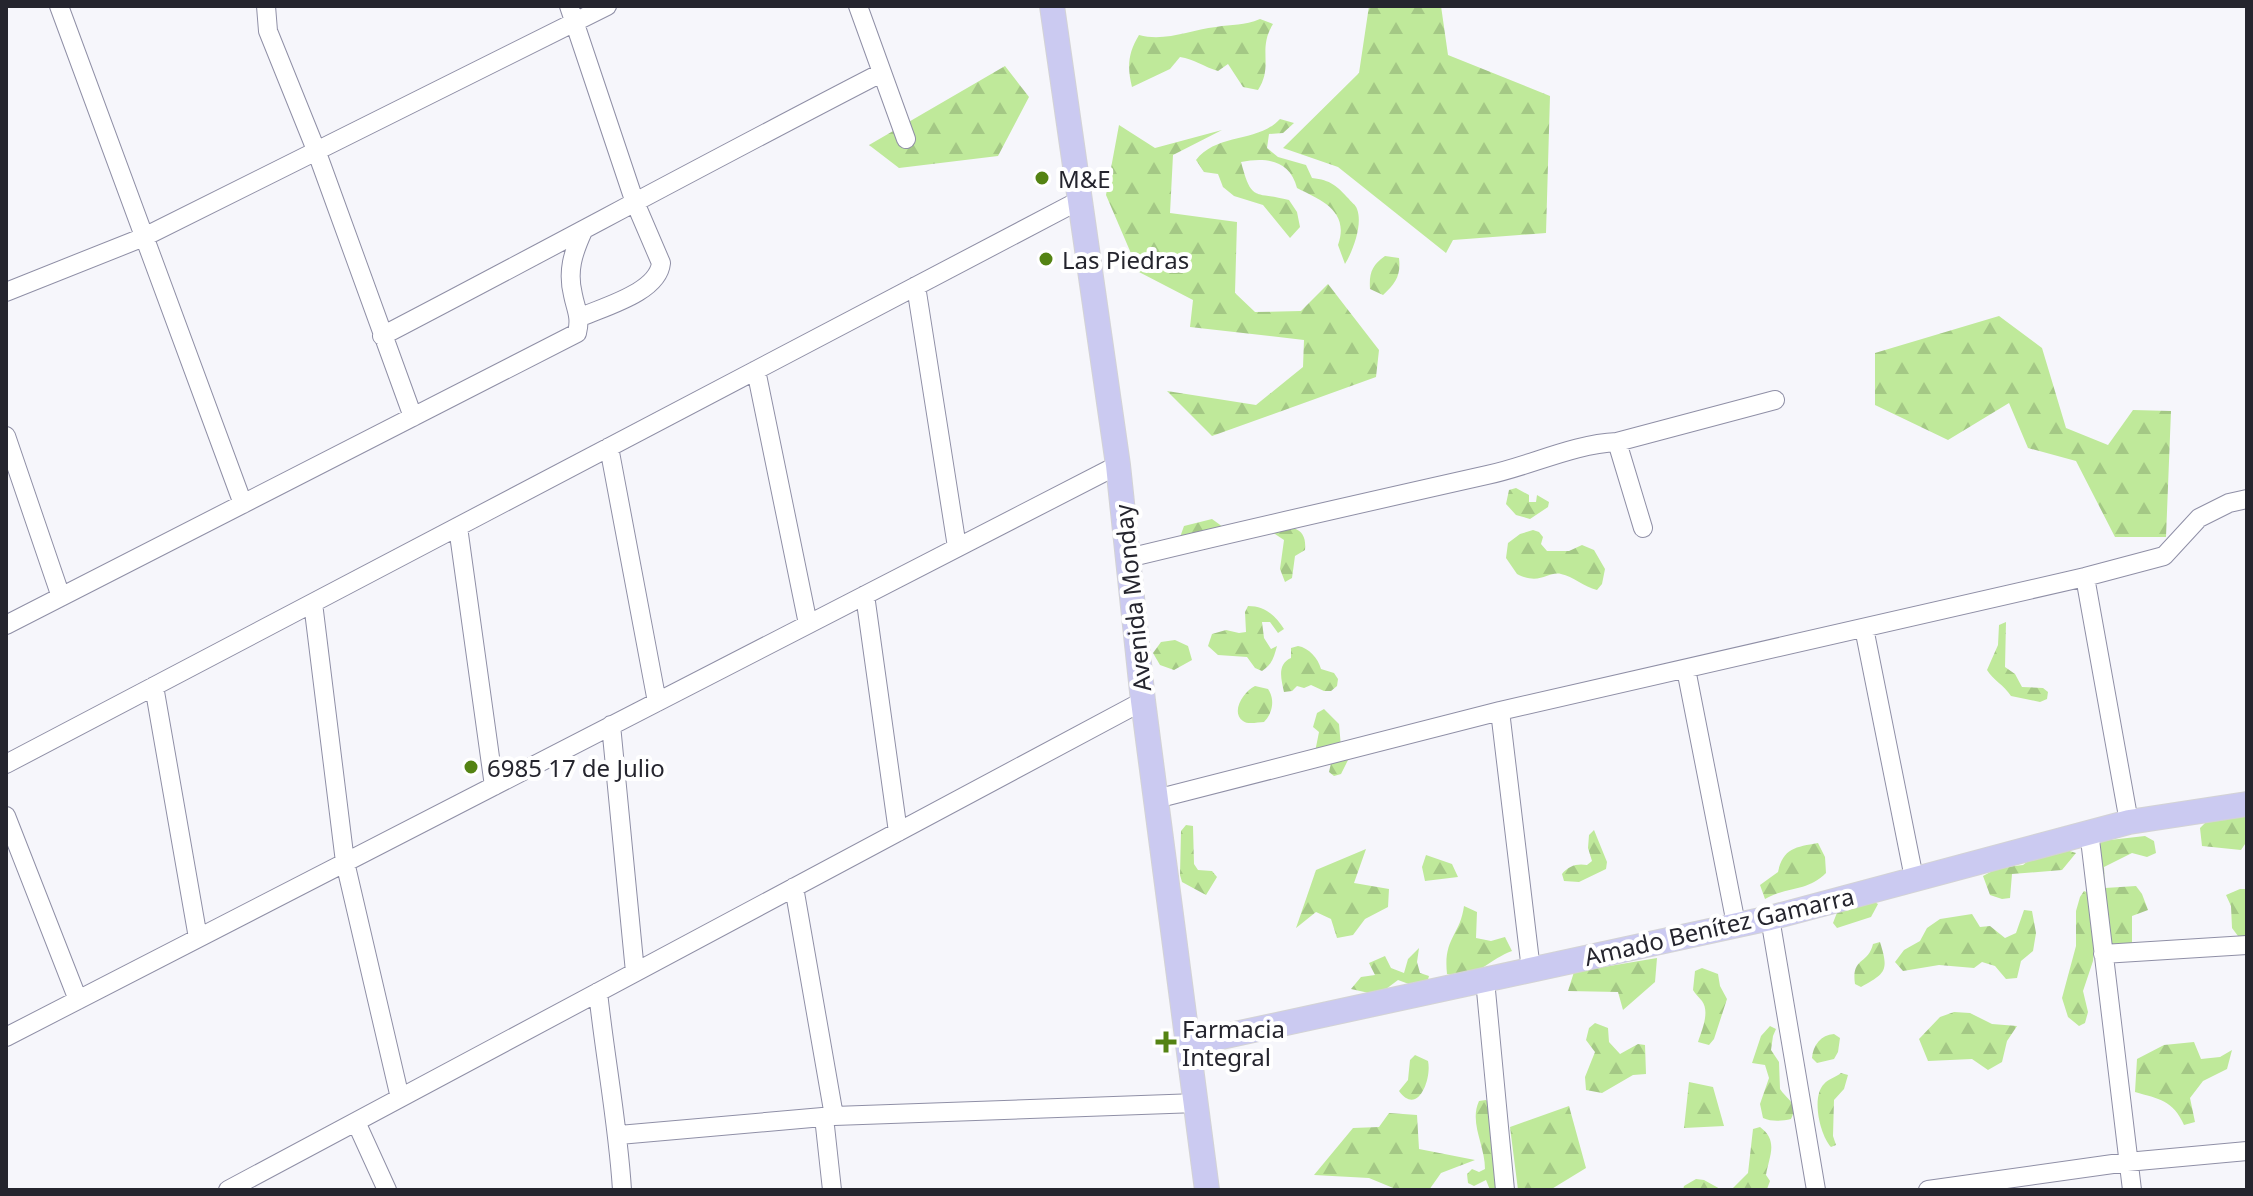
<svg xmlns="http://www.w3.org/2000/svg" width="2253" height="1196" font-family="'Noto Sans',sans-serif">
	<defs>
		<pattern id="forest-firs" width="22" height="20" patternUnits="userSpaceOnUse" patternTransform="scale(2)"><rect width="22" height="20" fill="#bfe99a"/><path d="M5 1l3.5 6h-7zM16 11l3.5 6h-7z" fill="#a4c885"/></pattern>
	</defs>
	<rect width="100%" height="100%" fill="#f6f6fb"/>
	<!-- forest -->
	<path fill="url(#forest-firs)" d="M 1369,6 L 1441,6 L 1448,55 L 1550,96 L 1546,233 L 1453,240 L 1446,253 L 1338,167 L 1283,148 L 1359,73 Z
		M 1260,19 L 1273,24 C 1257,50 1274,65 1258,90 L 1243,87 L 1228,64 L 1218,71 C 1204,67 1194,59 1180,57 L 1170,69 L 1132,87 C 1127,67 1128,53 1139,35 C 1165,42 1190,30 1216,27 C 1232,24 1244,26 1260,19 Z
		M 1005,66 L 1029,97 L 998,156 L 899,168 L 869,145 Z
		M 1280,119 L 1294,123 L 1283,133 L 1269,134 L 1267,148 L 1278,157 L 1306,165 L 1312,178 C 1331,180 1337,186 1349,199 C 1351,202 1356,205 1357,209 C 1363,224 1353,251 1345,264 L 1338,245 C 1350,211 1321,200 1297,188 C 1290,160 1266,157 1241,162 C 1252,203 1254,191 1289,200 L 1297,212 L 1300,227 L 1290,238 L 1263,205 L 1234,196 L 1223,187 L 1218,174 L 1204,172 L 1196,160 C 1217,133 1258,143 1280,119 Z
		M 1119,125 L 1155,148 L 1222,130 L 1173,155 L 1170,213 L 1237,222 L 1235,293 L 1255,312 L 1301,311 L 1328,284 L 1379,350 L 1376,377 L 1212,436 L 1167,391 L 1256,405 L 1303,367 L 1304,340 L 1190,327 L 1193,300 L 1139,272 L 1106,195 Z
		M 1385,256 L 1399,258 C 1401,275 1396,283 1383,295 L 1370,289 C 1369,273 1372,265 1385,256 Z
		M 1999,316 L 2042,348 L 2066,428 L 2108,445 L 2133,410 L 2171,411 L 2166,537 L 2115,537 L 2076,461 L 2028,448 L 2009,403 L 1948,440 L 1875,405 L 1875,353 Z
		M 1516,488 L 1529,495 L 1529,502 L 1536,502 L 1537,495 L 1549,502 L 1548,507 L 1530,519 L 1516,515 L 1506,504 L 1509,490 Z
		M 1212,519 L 1223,527 L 1179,540 L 1184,526 Z
		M 1293,528 C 1304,531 1306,540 1305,550 L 1295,556 L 1292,578 L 1285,582 L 1280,569 L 1284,540 L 1272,532 Z
		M 1533,530 L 1539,532 L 1543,537 L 1541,544 L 1547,551 L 1569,551 L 1582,545 L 1594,550 L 1605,569 L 1602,584 L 1597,590 C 1584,587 1573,576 1561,574 C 1548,571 1540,586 1517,574 L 1506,558 L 1508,543 L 1520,534 Z
		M 1248,606 C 1265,606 1275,615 1284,629 L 1278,633 L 1270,622 L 1262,622 L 1264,638 L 1271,649 L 1277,646 C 1274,657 1272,665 1262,671 L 1255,668 L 1247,657 L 1218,655 L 1208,646 L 1212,634 L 1226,630 L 1239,633 L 1246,632 L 1245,612 Z
		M 2006,622 L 2005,667 L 2015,674 L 2022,687 L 2043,688 L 2048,692 L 2047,699 L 2040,702 L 2011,696 C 2004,685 1993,680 1987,670 L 1998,645 L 1999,625 Z
		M 1175,640 L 1188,646 L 1192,660 L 1174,670 L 1160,665 L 1153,653 L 1161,642 Z
		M 1298,646 C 1309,648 1318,658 1321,669 L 1334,673 L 1338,679 L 1337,686 L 1331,691 L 1324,691 L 1311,685 L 1304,688 L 1297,686 L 1292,691 L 1284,692 C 1281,679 1277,664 1291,658 L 1291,648 Z
		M 1255,686 L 1268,689 C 1275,699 1273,713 1264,722 C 1258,722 1248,725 1243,721 C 1230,712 1244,691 1255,686 Z
		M 1324,709 L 1339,724 L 1341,747 L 1348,760 L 1341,774 L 1334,776 L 1329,772 L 1332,759 L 1315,752 L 1319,732 L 1313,727 L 1317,713 Z
		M 2247,815 L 2247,841 L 2241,850 L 2202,846 L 2200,828 L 2210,818 Z
		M 1186,825 L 1193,826 L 1194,864 L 1198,870 L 1212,871 L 1217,877 L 1206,895 L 1182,882 L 1180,875 L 1181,831 Z
		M 1594,830 L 1607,862 L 1606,869 L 1579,882 L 1564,881 L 1562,874 C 1568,866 1577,863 1587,865 L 1592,861 L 1588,848 L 1589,835 Z
		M 2145,836 L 2154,841 L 2156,853 L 2147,857 L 2132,853 L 2104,867 L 2105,888 L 2136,886 L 2142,894 L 2148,910 L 2132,916 L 2132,949 L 2113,948 C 2105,914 2095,876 2101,841 Z
		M 1818,843 L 1825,857 L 1826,873 C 1807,892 1788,886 1765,899 L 1760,885 L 1778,872 C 1783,848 1796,847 1818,843 Z
		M 2060,848 L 2076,853 L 2062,870 L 2012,874 L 2010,898 L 2002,899 L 1990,895 L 1983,876 L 1998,868 L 2023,865 L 2040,852 Z
		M 1366,849 L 1354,883 L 1389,889 L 1388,907 L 1365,919 L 1353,935 L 1337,938 L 1331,919 L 1316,912 L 1296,928 L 1316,870 Z
		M 1426,855 L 1452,864 L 1458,877 L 1425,881 L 1422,867 Z
		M 2240,889 L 2247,889 L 2247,948 L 2232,928 L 2231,906 L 2226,895 Z
		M 2084,891 L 2091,894 L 2095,939 L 2093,961 L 2083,991 L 2088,1012 L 2085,1023 L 2079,1026 L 2068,1017 L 2062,998 L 2076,946 L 2076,911 L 2080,897 Z
		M 1871,900 L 1878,904 L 1871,917 L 1837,928 L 1833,923 L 1838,910 Z
		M 1464,906 L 1477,912 L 1476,938 L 1491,941 L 1505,937 L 1512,951 C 1487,960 1478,980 1447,974 C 1443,938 1460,936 1464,906 Z
		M 2024,910 L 2032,911 L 2036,933 L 2033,951 L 2021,961 L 2017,978 L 2006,979 L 1995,966 L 1982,962 L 1974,968 L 1939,965 L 1903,971 L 1895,962 L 1904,950 L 1920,941 L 1927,928 L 1940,919 L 1972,914 L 1980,927 L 1990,926 L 2005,938 L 2016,933 Z
		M 1880,942 C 1889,971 1886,973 1861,987 L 1855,984 C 1851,957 1868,965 1873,944 Z
		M 1419,948 L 1417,962 L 1420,973 L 1429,976 L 1425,990 L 1398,980 L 1378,995 L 1351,989 L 1361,977 L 1375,975 L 1369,963 L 1385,956 L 1391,968 L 1404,973 L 1408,959 Z
		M 1657,958 L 1655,982 L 1623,1010 L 1618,992 L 1568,991 L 1574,972 Z
		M 1702,968 L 1718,974 L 1720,986 L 1727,999 L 1714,1039 L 1709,1045 L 1698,1042 C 1702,1030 1710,1012 1702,1001 C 1699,997 1695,994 1693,990 L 1695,971 Z
		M 1954,1012 L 1970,1013 L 1992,1024 L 2017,1026 L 2007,1041 L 2002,1062 L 1988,1070 L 1972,1059 L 1928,1061 L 1919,1039 L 1940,1017 Z
		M 1595,1023 L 1608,1028 L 1609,1042 L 1620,1054 L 1638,1044 L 1645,1045 L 1646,1074 L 1633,1075 L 1602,1093 L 1586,1090 L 1585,1077 L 1595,1052 L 1586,1040 L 1589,1028 Z
		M 1770,1026 L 1776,1029 L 1773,1036 L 1771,1050 L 1779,1062 L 1780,1089 C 1787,1100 1799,1103 1791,1119 C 1782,1121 1772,1122 1763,1118 L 1760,1104 L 1769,1078 L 1765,1065 L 1752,1063 L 1761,1036 Z
		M 1834,1034 L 1840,1038 L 1838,1052 L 1834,1059 L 1817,1063 L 1812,1058 C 1813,1045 1821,1035 1834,1034 Z
		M 2194,1042 L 2201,1059 L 2220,1057 L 2232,1050 L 2227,1069 L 2203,1081 L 2190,1098 L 2195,1122 L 2184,1125 C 2173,1100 2159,1099 2135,1092 L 2137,1059 L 2164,1045 Z
		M 1415,1055 L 1428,1061 C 1432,1078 1418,1117 1399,1091 L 1408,1080 L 1410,1060 Z
		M 1841,1073 L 1848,1075 L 1844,1089 L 1834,1100 L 1833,1136 L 1836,1145 L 1831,1147 C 1820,1135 1811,1097 1824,1084 C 1828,1079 1836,1077 1841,1073 Z
		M 1689,1082 L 1713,1087 L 1724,1126 L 1684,1128 Z
		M 1486,1100 L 1490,1106 L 1499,1190 L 1490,1190 L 1486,1180 L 1474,1186 L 1468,1183 L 1467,1174 L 1472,1169 L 1479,1172 L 1485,1169 C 1485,1145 1469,1123 1479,1101 Z
		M 1569,1106 L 1586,1168 L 1550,1190 L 1518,1190 L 1510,1127 Z
		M 1389,1113 L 1417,1115 L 1419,1149 L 1475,1160 L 1441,1173 L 1429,1190 L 1398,1190 L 1369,1178 L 1314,1175 L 1353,1128 L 1379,1127 Z
		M 1760,1127 C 1779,1141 1769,1156 1766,1175 L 1770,1181 L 1767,1189 L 1731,1190 L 1748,1173 L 1753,1129 Z
		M 1696,1179 L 1704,1180 L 1722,1190 L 1683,1190 L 1684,1186 Z"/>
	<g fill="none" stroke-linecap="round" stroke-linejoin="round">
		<defs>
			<path id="minor" d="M 59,6 L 243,504
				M 266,6 L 268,31 L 316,150 L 413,417
				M 569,6 L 634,200 L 661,263 C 658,292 606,306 581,317
				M 858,6 L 906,139
				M 916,286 L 957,547
				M 6,292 L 144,237 L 607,6
				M 382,336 C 549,249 714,159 881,73
				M 756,370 L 808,624
				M 6,436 L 61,597
				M 1617,442 L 1643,528
				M 609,447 L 657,702
				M 458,527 L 494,786
				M 1128,558 C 1247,529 1367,502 1487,475 C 1530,466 1573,444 1617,442 L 1775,400
				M 2085,577 L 2129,822
				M 865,595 L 898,832
				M 313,603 L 345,862 L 400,1098
				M 6,625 L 577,333 C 581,317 576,310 573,295 C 567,271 573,253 583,231
				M 1864,628 L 1914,878
				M 1686,669 L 1736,924
				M 154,686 L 198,938
				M 1500,711 L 1531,970
				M 611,725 L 635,972
				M 6,764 L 1080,200
				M 1156,799 L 1500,711 L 2085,577 L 2164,556 L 2199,518 L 2229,503 L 2247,499
				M 6,816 L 78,1000
				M 2089,831 L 2132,1190
				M 794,887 L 834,1116
				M 1770,918 L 1816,1190
				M 2103,954 L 2247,945
				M 1485,980 L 1505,1190
				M 598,992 C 605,1058 618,1124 622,1190
				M 6,1037 L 1118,465
				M 824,1117 L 832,1190
				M 356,1122 L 387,1190
				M 619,1135 L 834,1116 L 1197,1103
				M 228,1190 L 1143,701
				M 1928,1190 L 2127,1162 L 2247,1151"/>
			<path id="major" d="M 1052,6 L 1118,465 L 1143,701 L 1207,1190
				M 1189,1044 L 1770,918 L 2129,822 L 2247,804"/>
		</defs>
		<!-- minor casing -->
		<use href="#minor" stroke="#8f8fa6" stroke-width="20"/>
		<!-- major casing -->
		<use href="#major" stroke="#d3d3d5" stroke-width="26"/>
		<!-- minor -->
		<use href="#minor" stroke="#fff" stroke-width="18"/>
		<!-- major -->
		<use href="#major" stroke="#cbcaf1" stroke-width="24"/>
	</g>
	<!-- markers -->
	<g fill="#548313" stroke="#fff" stroke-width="3">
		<circle cx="1042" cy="178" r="8"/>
		<circle cx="1046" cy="259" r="8"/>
		<circle cx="471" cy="767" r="8"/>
		<path d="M1162 1030h8v8h8v8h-8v8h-8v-8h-8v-8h8z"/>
	</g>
	<g text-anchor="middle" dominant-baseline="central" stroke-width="8" stroke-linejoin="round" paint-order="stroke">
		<!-- poi labels -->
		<g font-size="24" fill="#25252e" stroke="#fff" text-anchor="start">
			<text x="1058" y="178">M&amp;E</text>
			<text x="1062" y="259">Las Piedras</text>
			<text x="487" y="767">6985 17 de Julio</text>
			<text x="1182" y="1028">Farmacia<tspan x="1182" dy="28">Integral</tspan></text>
		</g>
		<!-- street labels -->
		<g font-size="24" fill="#25252e" stroke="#fff">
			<text transform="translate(1132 598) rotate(-96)">Avenida Monday</text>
			<text transform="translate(1719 926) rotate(-13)">Amado Benítez Gamarra</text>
		</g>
	</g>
	<!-- border -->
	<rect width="2253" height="1196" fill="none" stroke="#25252e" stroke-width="16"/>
</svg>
